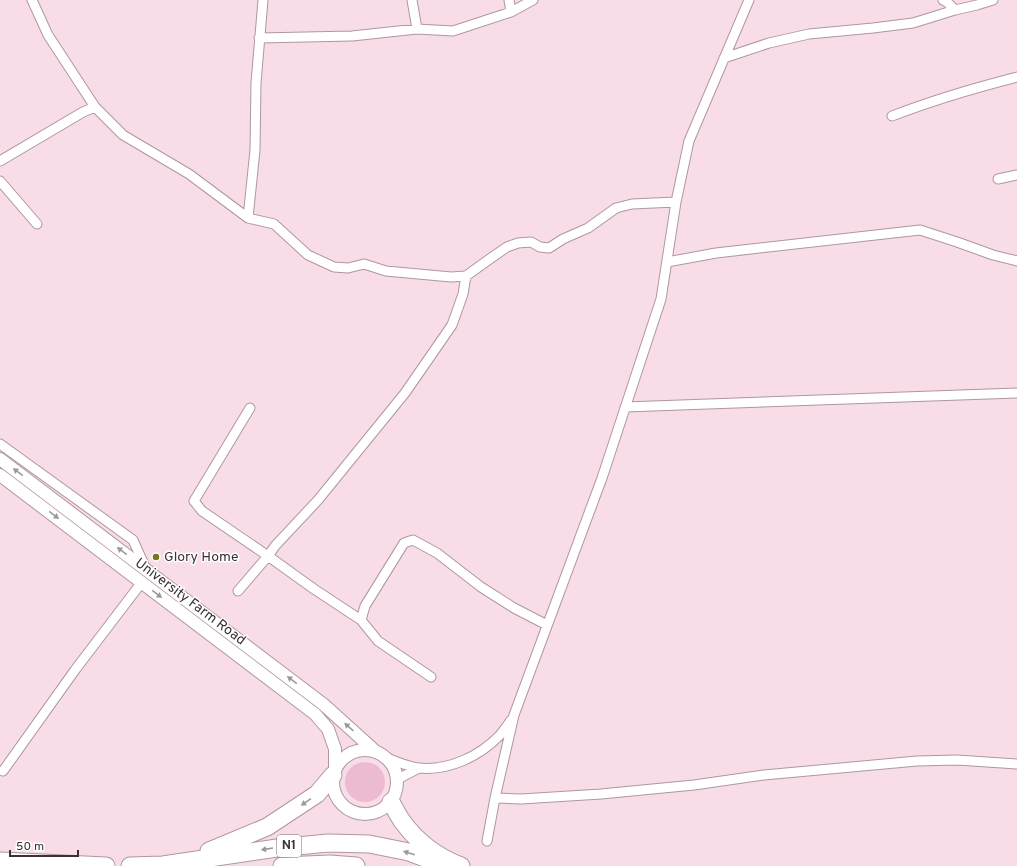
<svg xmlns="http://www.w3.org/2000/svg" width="1017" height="866" font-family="Overpass,sans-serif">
	<rect width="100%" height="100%" fill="#f8dde9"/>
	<!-- green -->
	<path fill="#ecbbd1" d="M345 782a20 20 0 1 1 40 0a20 20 0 1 1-40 0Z"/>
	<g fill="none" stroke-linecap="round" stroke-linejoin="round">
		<defs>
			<path id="minor" d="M 32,0 L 48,35 L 95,107 L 123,135 L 189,174 L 248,218 L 274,224 L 308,255 L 334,267 L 348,268 L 364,264 L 386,271 L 451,277 L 466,276 L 491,258 L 507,247 L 518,243 L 531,242 L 540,247 L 549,248 L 563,239 L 588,228 L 616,208 L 632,204 L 676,202
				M 412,0 L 417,29
				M 509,0 L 511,12
				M 943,0 L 947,2 L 955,10
				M 259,38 L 352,36 L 417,29 L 453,31 L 511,12 L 533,0
				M 724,58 L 769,43 L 809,34 L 873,28 L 913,23 L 955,10 L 977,5 L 993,0
				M 892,116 C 933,100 974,88 1017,77
				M 0,161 L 83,112 L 95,107
				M 998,179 L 1017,175
				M 0,181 L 37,224
				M 248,218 L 255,150 L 256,83 L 263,0
				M 667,262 L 716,253 L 920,230 L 957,242 L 993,255 L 1017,261
				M 625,407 L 1017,393
				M 0,444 L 133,540 L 146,569
				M 238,591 L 268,556 L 202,511 L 194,501 L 250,408
				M 361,620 L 314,589 L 268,556 L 275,546 L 318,500 L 405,393 L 452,325 L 463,294 L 466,276
				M 431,677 L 378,641 L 361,620 L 365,606 L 404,543 L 413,540 L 437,553 L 481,587 L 514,608 L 547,625
				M 389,759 C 398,762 409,767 419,768 C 449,771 480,756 500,735 C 504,730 508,725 511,720
				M 3,771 L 75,670 L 142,582
				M 398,779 L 419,768
				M 495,798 L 521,799 L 601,794 L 694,785 L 764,775 L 917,761 L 957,760 L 1017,764
				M 487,841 L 495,798 L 514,715 L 602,478 L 661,299 L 676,202 L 689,141 L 749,0"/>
			<path id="tertiary" d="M 0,459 L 323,704 L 375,751
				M 0,475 L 315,714 L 328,729 L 335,749 L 335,769
				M333 782a32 32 0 1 1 64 0a32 32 0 1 1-64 0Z"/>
			<path id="motorway" d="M 391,802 C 395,809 398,815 402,821 C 417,842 437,857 461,866
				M 209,851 L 267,827 L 317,794 L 333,775
				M 0,861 L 106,866
				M 130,866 L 163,865 L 277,848 L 328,843 L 369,844 L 409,852 L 446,866
				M 282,866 L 330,864 L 356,866"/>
		</defs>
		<!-- minor casing -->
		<use href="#minor" stroke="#af96a1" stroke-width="11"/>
		<!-- tertiary casing -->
		<use href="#tertiary" stroke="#af96a1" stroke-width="14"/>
		<!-- motorway casing -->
		<use href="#motorway" stroke="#af96a1" stroke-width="19"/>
		<!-- minor -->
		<use href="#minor" stroke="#fff" stroke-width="9"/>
		<!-- tertiary -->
		<use href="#tertiary" stroke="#fff" stroke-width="12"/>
		<!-- motorway -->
		<use href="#motorway" stroke="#fff" stroke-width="17"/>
	</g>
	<!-- one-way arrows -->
	<defs><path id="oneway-solid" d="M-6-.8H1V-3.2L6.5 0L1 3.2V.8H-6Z"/></defs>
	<g fill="#9d989a">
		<use href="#oneway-solid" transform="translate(18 472) rotate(-144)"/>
		<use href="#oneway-solid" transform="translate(54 515) rotate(37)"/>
		<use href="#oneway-solid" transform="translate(122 551) rotate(-143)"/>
		<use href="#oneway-solid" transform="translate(157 594) rotate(37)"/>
		<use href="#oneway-solid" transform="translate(292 680) rotate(-143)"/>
		<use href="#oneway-solid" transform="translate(349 727) rotate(-138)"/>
		<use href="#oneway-solid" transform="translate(306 802) rotate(145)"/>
		<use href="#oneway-solid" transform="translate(267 849) rotate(171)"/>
		<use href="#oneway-solid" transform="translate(409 853) rotate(-163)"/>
	</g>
	<!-- markers -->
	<circle fill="#76761d" stroke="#fff" stroke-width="1.5" cx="156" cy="557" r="4"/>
	<g text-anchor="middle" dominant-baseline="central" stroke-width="3" stroke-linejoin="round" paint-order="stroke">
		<!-- shield labels -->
		<rect fill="#fff" stroke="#766e72" stroke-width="1" x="277" y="835" width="24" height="22" rx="3"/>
		<g font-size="13" font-weight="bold" fill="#3b3035">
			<text x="289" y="846">N1</text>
		</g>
		<!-- poi labels -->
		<g font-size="14" fill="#3b3035" stroke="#fff" text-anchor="start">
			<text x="164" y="557">Glory Home</text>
		</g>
		<!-- street labels -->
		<g font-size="14" fill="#3b3035" stroke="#fff">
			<text transform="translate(190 602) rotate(37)">University Farm Road</text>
		</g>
	</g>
	<!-- scale -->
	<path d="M10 850v6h68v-6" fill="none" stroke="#3b3035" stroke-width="2"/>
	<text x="16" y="850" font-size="12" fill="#3b3035" stroke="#ffffff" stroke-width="3" paint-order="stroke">50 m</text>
</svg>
